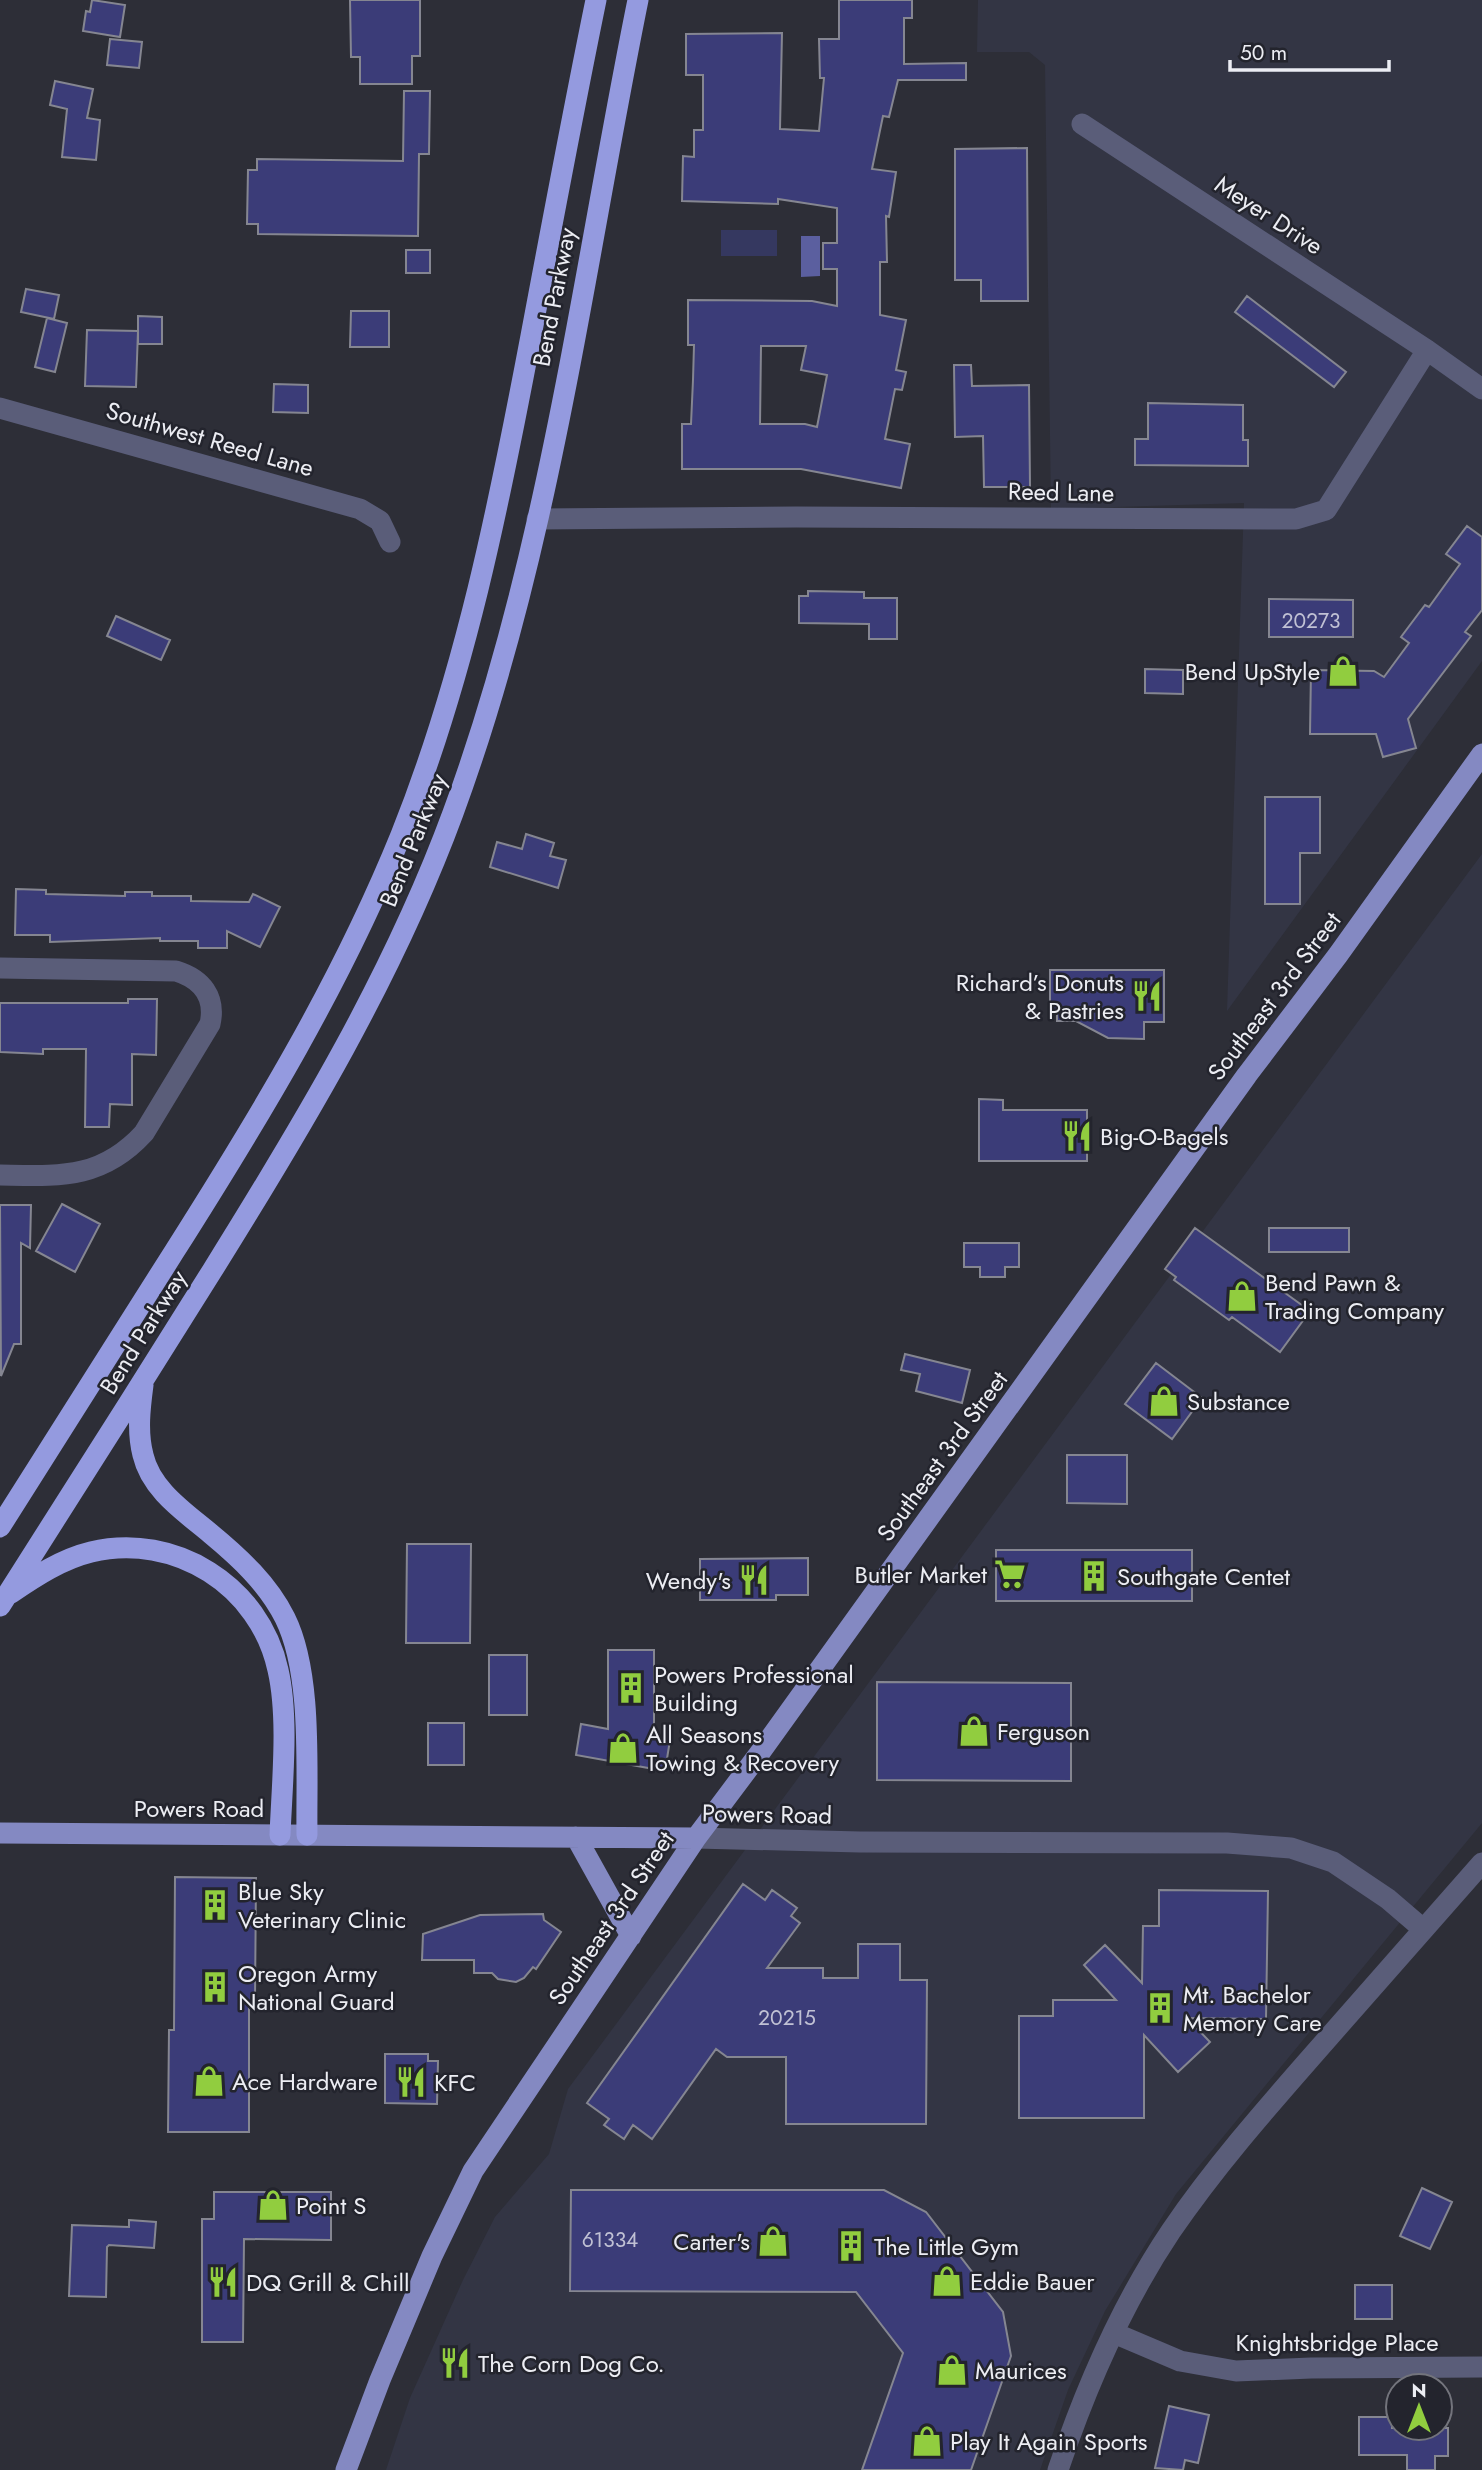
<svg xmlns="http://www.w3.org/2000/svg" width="1482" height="2470" font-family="Jost,sans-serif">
	<rect width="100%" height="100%" fill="#2d2e37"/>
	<!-- built -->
	<path fill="#333544" d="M 978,0 L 1482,0 L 1482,661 L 1227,1011 L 1244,503 L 1051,509 L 1045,65 L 1029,52 L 977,52 Z
		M 1482,854 L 1482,1823 L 1176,2194 L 1105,2311 L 1068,2390 L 1040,2470 L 386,2470 L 410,2398 L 463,2280 L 495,2217 L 549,2154 L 568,2089 Z"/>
	<!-- green -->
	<path fill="#353860" d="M 721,230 L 777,230 L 777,256 L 721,256 Z"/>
	<!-- water -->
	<path fill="#5b5f9f" d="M 801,236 L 820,236 L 820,276 L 801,277 Z"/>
	<!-- building -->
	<path fill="#3b3c78" stroke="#858691" stroke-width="2" fill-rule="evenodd" d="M 92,0 L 125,5 L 120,37 L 83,31 L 86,11 L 90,12 Z
		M 350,0 L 420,0 L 420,56 L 412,56 L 412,84 L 360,84 L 360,57 L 351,57 Z
		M 839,0 L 912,0 L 912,18 L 904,18 L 904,64 L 966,63 L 966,80 L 898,80 L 889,117 L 883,116 L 872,169 L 896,172 L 889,217 L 886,216 L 887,262 L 880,262 L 880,315 L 906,320 L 896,370 L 906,372 L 902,390 L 895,389 L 885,439 L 910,444 L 901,488 L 801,469 L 682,469 L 682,424 L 691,424 L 693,380 L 694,345 L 688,345 L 688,300 L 812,301 L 837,306 L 837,269 L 823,269 L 823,243 L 837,243 L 837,208 L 778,199 L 778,204 L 682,201 L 683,156 L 694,157 L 694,130 L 703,130 L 703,75 L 686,75 L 686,34 L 782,33 L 780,129 L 819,131 L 824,78 L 820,78 L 819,39 L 839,39 ZM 761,346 L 806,346 L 801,370 L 827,375 L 817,427 L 805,424 L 760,424 Z
		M 110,39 L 142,42 L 139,68 L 107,65 Z
		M 55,81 L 93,89 L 87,118 L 100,120 L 96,160 L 62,157 L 67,109 L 50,105 Z
		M 404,91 L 430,91 L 429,154 L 419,154 L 418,236 L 258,234 L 258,224 L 247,224 L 248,170 L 257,170 L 257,159 L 403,161 Z
		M 1027,148 L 1028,301 L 981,301 L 981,280 L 955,280 L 955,149 Z
		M 406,250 L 430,250 L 430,273 L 406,273 Z
		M 26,289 L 59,295 L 54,319 L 21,312 Z
		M 1247,296 L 1346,372 L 1334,387 L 1235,312 Z
		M 351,311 L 389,311 L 389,347 L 350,347 Z
		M 138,316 L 162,317 L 162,344 L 138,344 Z
		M 47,318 L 67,323 L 55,372 L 35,367 Z
		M 87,330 L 138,331 L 136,387 L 85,386 Z
		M 954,365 L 971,365 L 972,386 L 1029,385 L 1030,487 L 984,487 L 983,436 L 955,437 Z
		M 274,384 L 308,385 L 308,413 L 273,412 Z
		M 1148,403 L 1243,405 L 1243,440 L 1248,440 L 1248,466 L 1135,465 L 1135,439 L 1148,439 Z
		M 1467,526 L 1482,537 L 1482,610 L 1465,632 L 1471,636 L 1408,719 L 1416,748 L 1383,757 L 1376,734 L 1310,734 L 1311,670 L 1374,671 L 1384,677 L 1409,643 L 1401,637 L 1425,605 L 1429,607 L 1460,564 L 1446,554 Z
		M 808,591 L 864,592 L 864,598 L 897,598 L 897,639 L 869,639 L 869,624 L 799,623 L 799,596 L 808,596 Z
		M 1269,599 L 1353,600 L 1353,637 L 1269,637 Z
		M 116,616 L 170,640 L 161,660 L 107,636 Z
		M 1145,669 L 1183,670 L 1183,694 L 1145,693 Z
		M 1265,797 L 1320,797 L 1320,853 L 1300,853 L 1300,904 L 1265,904 Z
		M 526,834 L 554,843 L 550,856 L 566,860 L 558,888 L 490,867 L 497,842 L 522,849 Z
		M 16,889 L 46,890 L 46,894 L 125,896 L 125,892 L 152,892 L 152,896 L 191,896 L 191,901 L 249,902 L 253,894 L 280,907 L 260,947 L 227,931 L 227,948 L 198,948 L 198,941 L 160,941 L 160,938 L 50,942 L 50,935 L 15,935 Z
		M 1050,970 L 1164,970 L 1164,1022 L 1144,1022 L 1144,1039 L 1108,1038 L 1076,1021 L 1057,1021 L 1057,1013 L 1050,1013 Z
		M 128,999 L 157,999 L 156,1055 L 132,1054 L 132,1105 L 110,1104 L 109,1127 L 85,1127 L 86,1049 L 43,1049 L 43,1054 L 0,1052 L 0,1003 L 128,1003 Z
		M 979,1099 L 1003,1100 L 1003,1110 L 1087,1110 L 1087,1161 L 979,1161 Z
		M 62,1204 L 100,1224 L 75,1272 L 36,1251 Z
		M 0,1205 L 31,1205 L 30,1248 L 21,1243 L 21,1344 L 14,1344 L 1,1376 Z
		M 1195,1228 L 1310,1311 L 1280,1352 L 1232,1317 L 1229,1320 L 1174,1280 L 1176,1277 L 1165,1269 Z
		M 1269,1228 L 1349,1228 L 1349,1252 L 1269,1252 Z
		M 964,1243 L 1019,1243 L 1019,1267 L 1005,1267 L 1005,1277 L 980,1277 L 980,1267 L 964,1267 Z
		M 905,1354 L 970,1370 L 962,1403 L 916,1391 L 920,1374 L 901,1370 Z
		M 1156,1363 L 1202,1398 L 1172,1439 L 1125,1404 Z
		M 1067,1455 L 1127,1455 L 1127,1504 L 1067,1503 Z
		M 407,1544 L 471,1544 L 470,1643 L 406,1643 Z
		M 996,1550 L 1192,1550 L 1192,1601 L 996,1601 Z
		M 808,1558 L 808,1595 L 776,1595 L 776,1600 L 700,1600 L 700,1559 Z
		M 608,1650 L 654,1650 L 654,1737 L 670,1740 L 665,1771 L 576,1755 L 581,1724 L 608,1729 Z
		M 489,1655 L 527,1655 L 527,1715 L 489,1715 Z
		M 877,1682 L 1071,1683 L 1071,1781 L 877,1780 Z
		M 428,1723 L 464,1723 L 464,1765 L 428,1765 Z
		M 175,1877 L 256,1878 L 255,2001 L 249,2001 L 249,2132 L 168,2132 L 169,2030 L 174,2030 Z
		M 743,1884 L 765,1900 L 772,1890 L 797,1908 L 791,1916 L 800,1923 L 767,1968 L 823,1968 L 823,1978 L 858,1978 L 858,1944 L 900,1944 L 900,1980 L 927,1980 L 926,2124 L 786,2124 L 786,2057 L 727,2057 L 716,2049 L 652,2139 L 633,2125 L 624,2139 L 604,2125 L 609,2119 L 587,2103 Z
		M 1159,1890 L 1268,1891 L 1266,2019 L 1187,2018 L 1210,2042 L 1178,2072 L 1144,2035 L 1144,2118 L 1019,2118 L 1019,2016 L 1053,2016 L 1053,2000 L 1116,2000 L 1084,1965 L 1105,1945 L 1142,1983 L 1143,1926 L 1159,1926 Z
		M 543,1914 L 544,1920 L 561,1932 L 536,1969 L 533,1967 L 524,1978 L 516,1982 L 498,1979 L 492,1973 L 474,1973 L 474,1960 L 422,1960 L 423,1934 L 480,1915 Z
		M 385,2054 L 428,2054 L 428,2061 L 438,2061 L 437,2104 L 385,2103 Z
		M 1422,2188 L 1452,2202 L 1430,2249 L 1400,2236 Z
		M 571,2190 L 884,2190 L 926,2212 L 1003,2312 L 1011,2356 L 971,2470 L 862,2470 L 903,2353 L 856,2292 L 570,2291 Z
		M 214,2192 L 331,2192 L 331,2240 L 244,2239 L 243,2342 L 202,2342 L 202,2219 L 214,2219 Z
		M 129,2220 L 156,2222 L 154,2248 L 109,2245 L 107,2247 L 106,2297 L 69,2296 L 72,2225 L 129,2227 Z
		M 1355,2285 L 1392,2285 L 1392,2319 L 1355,2319 Z
		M 1169,2406 L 1209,2415 L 1198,2463 L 1185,2460 L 1183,2470 L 1155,2468 Z
		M 1359,2417 L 1392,2417 L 1392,2428 L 1448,2428 L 1448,2456 L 1435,2456 L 1435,2470 L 1407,2470 L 1407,2455 L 1359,2455 Z"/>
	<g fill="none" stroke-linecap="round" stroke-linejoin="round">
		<!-- minor -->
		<path stroke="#5a5d79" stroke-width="21" d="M 1082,124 L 1427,350 L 1482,389
			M 0,408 L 360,509 L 380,521 L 390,542
			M 537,519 L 796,517 L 1296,519 L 1326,510 L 1427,350
			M 0,968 L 176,971 C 202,979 216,997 210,1024 L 144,1133 C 101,1180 59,1176 0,1175
			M 696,1838 L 860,1842 L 1227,1843 L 1291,1848 L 1333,1862 L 1388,1899 L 1423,1929
			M 1114,2333 L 1180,2361 L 1236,2371 L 1311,2368 L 1482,2367
			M 1058,2470 C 1086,2387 1122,2304 1171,2231 C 1214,2168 1264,2111 1314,2054 C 1370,1990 1426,1926 1482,1863"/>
		<!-- major -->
		<path stroke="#8489c2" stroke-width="21" d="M 0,1833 L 696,1838
			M 576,1837 L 631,1936
			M 346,2470 L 380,2380 L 432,2256 L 473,2171 L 696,1838 L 759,1754 L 1247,1075 L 1338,955 L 1482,754"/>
		<!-- highway -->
		<path stroke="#949adf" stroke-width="21" d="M 143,1385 C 140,1408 137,1432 143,1455 C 151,1490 185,1512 211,1534 C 240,1558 268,1584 285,1618 C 313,1674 306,1772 307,1835
			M 0,1527 C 58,1436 116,1344 174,1252 C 259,1118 341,983 401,835 C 465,675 499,505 531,336 C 552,224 573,112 596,0
			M 11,1593 C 36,1576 62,1559 91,1552 C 175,1532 260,1586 278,1670 C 289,1718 282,1784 280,1835
			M 0,1606 C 71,1495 142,1383 212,1271 C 303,1125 393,976 453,813 C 549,553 583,271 638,0"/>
	</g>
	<!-- icons -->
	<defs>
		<symbol id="shop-bare" viewBox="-9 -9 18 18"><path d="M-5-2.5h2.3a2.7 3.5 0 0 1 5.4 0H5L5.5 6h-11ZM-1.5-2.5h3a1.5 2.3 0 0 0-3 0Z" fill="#91cd3f" stroke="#23242d" stroke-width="2.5" paint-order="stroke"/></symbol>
		<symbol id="restaurant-bare" viewBox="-9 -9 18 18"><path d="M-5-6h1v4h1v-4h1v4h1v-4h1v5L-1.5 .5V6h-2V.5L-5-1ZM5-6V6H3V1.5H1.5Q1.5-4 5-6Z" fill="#91cd3f" stroke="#23242d" stroke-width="2.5" paint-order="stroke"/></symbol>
		<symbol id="supermarket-bare" viewBox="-9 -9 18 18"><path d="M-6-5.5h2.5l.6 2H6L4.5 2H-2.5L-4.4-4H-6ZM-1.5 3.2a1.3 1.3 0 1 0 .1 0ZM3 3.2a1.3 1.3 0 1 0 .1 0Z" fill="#91cd3f" stroke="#23242d" stroke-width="2.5" paint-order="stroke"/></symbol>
		<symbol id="building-bare" viewBox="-9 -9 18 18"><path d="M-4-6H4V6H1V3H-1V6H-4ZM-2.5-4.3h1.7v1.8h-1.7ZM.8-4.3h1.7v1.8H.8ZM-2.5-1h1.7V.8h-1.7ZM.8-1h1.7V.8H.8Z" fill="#91cd3f" stroke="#23242d" stroke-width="2.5" paint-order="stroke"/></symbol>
	</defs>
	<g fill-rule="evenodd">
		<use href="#shop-bare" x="1321" y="649" width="44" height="44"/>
		<use href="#restaurant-bare" x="1125" y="974" width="44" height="44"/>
		<use href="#restaurant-bare" x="1055" y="1114" width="44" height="44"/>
		<use href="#shop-bare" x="1220" y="1274" width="44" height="44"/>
		<use href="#shop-bare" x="1142" y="1379" width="44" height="44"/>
		<use href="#supermarket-bare" x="988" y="1552" width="44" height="44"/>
		<use href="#building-bare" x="1072" y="1554" width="44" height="44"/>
		<use href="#restaurant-bare" x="732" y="1558" width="44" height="44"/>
		<use href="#building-bare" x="609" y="1666" width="44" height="44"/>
		<use href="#shop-bare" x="952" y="1709" width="44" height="44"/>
		<use href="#shop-bare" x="601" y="1726" width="44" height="44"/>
		<use href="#building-bare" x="193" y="1883" width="44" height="44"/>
		<use href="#building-bare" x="193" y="1965" width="44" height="44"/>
		<use href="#building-bare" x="1138" y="1986" width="44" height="44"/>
		<use href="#shop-bare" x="187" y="2059" width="44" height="44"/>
		<use href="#restaurant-bare" x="389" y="2060" width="44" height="44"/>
		<use href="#shop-bare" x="251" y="2183" width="44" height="44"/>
		<use href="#shop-bare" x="751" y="2219" width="44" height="44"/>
		<use href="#building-bare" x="829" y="2224" width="44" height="44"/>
		<use href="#shop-bare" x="925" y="2259" width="44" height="44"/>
		<use href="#restaurant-bare" x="201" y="2260" width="44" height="44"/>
		<use href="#restaurant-bare" x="433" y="2341" width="44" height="44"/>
		<use href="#shop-bare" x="930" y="2348" width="44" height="44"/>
		<use href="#shop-bare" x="905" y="2419" width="44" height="44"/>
	</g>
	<g text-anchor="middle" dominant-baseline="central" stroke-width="5" stroke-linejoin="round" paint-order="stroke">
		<!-- number labels -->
		<g font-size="21" fill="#c0c1d4">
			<text x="1311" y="621">20273</text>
			<text x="787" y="2018">20215</text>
			<text x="610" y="2240">61334</text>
		</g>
		<!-- street labels -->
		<g font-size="24" fill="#ecedf3" stroke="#23242d">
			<text transform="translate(1269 215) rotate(33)">Meyer Drive</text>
			<text transform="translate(554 297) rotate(-79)">Bend Parkway</text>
			<text transform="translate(210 439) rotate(16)">Southwest Reed Lane</text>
			<text transform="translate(1061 492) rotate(1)">Reed Lane</text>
			<text transform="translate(413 840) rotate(-68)">Bend Parkway</text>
			<text transform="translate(1274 996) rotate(-53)">Southeast 3rd Street</text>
			<text transform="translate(143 1332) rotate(-58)">Bend Parkway</text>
			<text transform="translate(942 1456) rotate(-54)">Southeast 3rd Street</text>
			<text x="199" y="1808">Powers Road</text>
			<text transform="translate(767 1814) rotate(1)">Powers Road</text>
			<text transform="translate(611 1918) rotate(-56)">Southeast 3rd Street</text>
			<text x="1337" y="2342">Knightsbridge Place</text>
		</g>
		<!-- poi labels -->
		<g font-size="24" fill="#ecedf3" stroke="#23242d" text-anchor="start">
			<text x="1320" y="671" text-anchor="end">Bend UpStyle</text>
			<text x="1124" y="982" text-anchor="end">Richard’s Donuts<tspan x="1124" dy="28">&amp; Pastries</tspan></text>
			<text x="1100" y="1136">Big-O-Bagels</text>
			<text x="1265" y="1282">Bend Pawn &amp;<tspan x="1265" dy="28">Trading Company</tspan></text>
			<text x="1187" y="1401">Substance</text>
			<text x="987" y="1574" text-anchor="end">Butler Market</text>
			<text x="1117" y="1576">Southgate Centet</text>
			<text x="731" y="1580" text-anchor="end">Wendy's</text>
			<text x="654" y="1674">Powers Professional<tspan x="654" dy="28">Building</tspan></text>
			<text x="997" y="1731">Ferguson</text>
			<text x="646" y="1734">All Seasons<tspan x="646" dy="28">Towing &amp; Recovery</tspan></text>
			<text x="238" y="1891">Blue Sky<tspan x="238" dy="28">Veterinary Clinic</tspan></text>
			<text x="238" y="1973">Oregon Army<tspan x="238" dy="28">National Guard</tspan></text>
			<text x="1183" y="1994">Mt. Bachelor<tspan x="1183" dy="28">Memory Care</tspan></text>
			<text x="232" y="2081">Ace Hardware</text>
			<text x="434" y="2082">KFC</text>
			<text x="296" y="2205">Point S</text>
			<text x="750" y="2241" text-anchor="end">Carter's</text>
			<text x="874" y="2246">The Little Gym</text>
			<text x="970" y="2281">Eddie Bauer</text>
			<text x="246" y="2282">DQ Grill &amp; Chill</text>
			<text x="478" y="2363">The Corn Dog Co.</text>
			<text x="975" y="2370">Maurices</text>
			<text x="950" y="2441">Play It Again Sports</text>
		</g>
	</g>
	<!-- north arrow -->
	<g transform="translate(1419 2407)"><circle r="33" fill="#23242d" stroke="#73747c" stroke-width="2"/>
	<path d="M0-5L12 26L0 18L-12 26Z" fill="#91cd3f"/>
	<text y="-10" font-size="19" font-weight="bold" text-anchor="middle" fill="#ecedf3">N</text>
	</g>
	<!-- scale -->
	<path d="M1230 60v10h159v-10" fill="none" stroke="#ecedf3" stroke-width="3.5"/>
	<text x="1240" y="60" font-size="21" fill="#ecedf3" stroke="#23242d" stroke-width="5" paint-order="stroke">50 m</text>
</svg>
